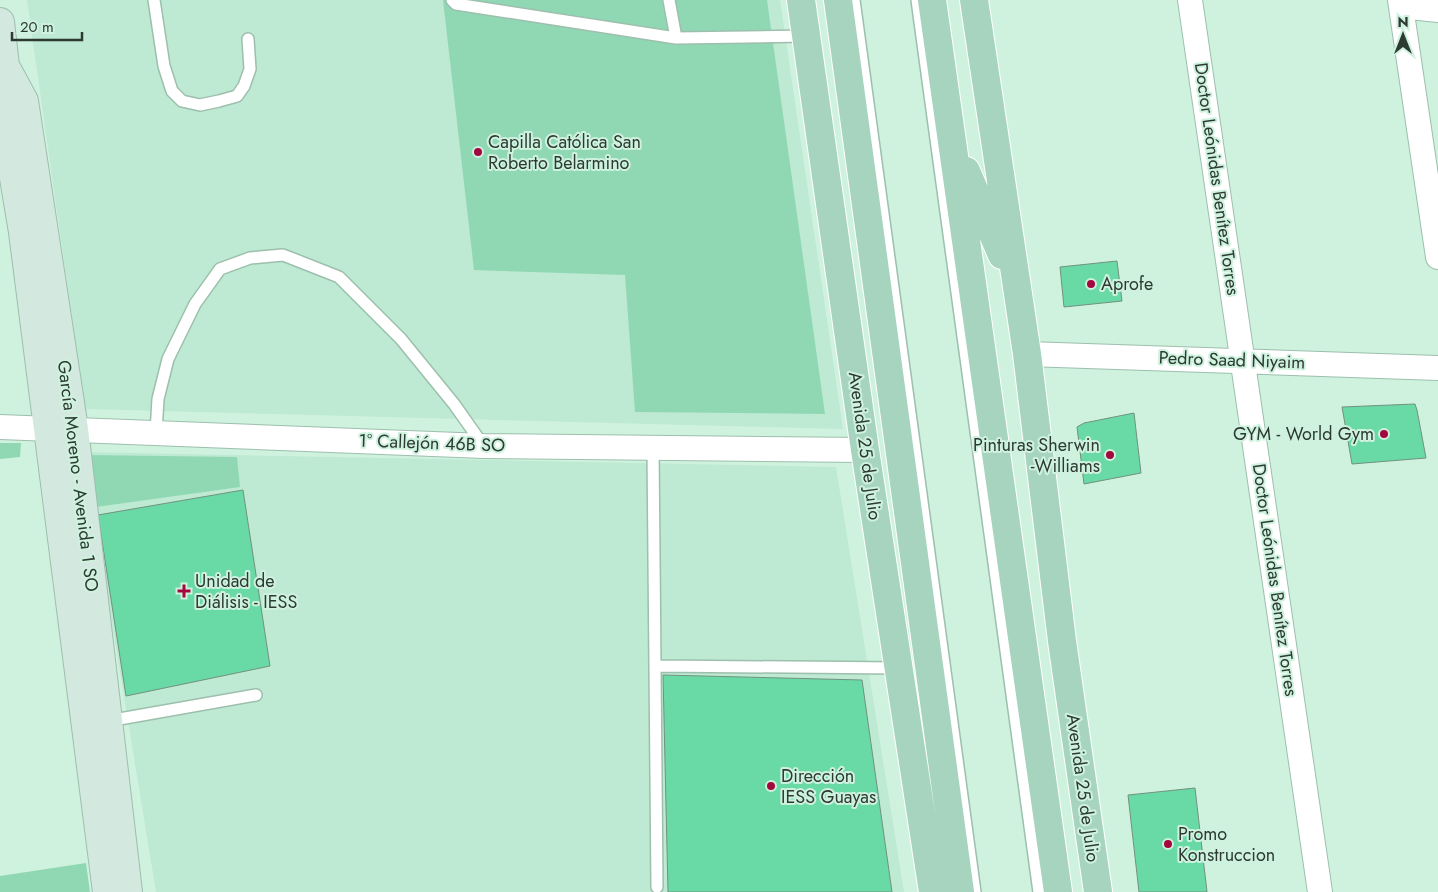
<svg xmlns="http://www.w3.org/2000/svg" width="1438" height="892" font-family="Jost,sans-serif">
	<rect width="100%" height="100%" fill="#cff2df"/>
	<!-- built -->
	<path fill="#bee9d2" d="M 27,0 L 780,0 L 843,429 L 85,409 Z
		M 84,452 L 836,467 L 904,892 L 156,892 Z"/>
	<!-- green -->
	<path fill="#90d8b4" d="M 443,0 L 767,0 L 825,414 L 635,412 L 625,275 L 474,270 Z
		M 0,443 L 21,443 L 20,457 L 0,459 Z
		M 87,455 L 237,457 L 240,487 L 96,507 Z
		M 86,863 L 90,892 L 0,892 L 0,876 Z"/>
	<!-- building -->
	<path fill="#69d9a5" stroke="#719280" d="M 1117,261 L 1122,301 L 1064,307 L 1060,267 Z
		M 1415,404 L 1417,410 L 1426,458 L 1352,464 L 1342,407 Z
		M 1134,413 L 1141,473 L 1084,484 L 1077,427 L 1084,423 Z
		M 243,490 L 270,666 L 126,696 L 98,515 Z
		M 663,675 L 862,680 L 892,892 L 668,892 Z
		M 1195,788 L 1207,892 L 1139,892 L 1128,795 Z"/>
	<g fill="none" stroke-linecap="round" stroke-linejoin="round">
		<defs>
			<path id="lane" d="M 154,0 L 164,66 L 172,91 L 182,101 L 200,105 L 219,101 L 237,96 L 244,86 L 250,69 L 248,39
				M 452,0 L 456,4 L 676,38 L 669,0
				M 854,0 L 975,892
				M 917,0 L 1039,892
				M 676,38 L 806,36
				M 156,432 L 158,399 L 168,359 L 195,304 L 220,269 L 250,258 L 283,255 L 339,277 L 401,339 L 454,404 L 483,445
				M 653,448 L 657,887
				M 656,666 L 899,668
				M 108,721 L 256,695"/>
			<path id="street" d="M 1190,0 L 1320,892
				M 1400,0 L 1438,257
				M 1401,6 L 1438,10
				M 1027,354 L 1438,368
				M 0,427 L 484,446 L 865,450"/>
			<path id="secondary" d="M 0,22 L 5,66 L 0,102 L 5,124 L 23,232 L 107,892
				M 5,66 L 24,101 L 74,429 L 128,892"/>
			<path id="primary" d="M 801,0 L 865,450 L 933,892
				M 838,0 L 960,892
				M 932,0 L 1058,892
				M 974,0 L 1027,354 L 1062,641 L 1098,892
				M 966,171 L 1002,255"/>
		</defs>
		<!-- lane casing -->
		<use href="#lane" stroke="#9dbfad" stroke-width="14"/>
		<!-- street casing -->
		<use href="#street" stroke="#9dbfad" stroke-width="26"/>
		<!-- secondary casing -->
		<use href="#secondary" stroke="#9dbfad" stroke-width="30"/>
		<!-- primary casing -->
		<use href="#primary" stroke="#fff" stroke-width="30"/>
		<!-- lane -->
		<use href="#lane" stroke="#fff" stroke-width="11"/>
		<!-- street -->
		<use href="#street" stroke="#fff" stroke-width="24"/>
		<!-- secondary -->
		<use href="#secondary" stroke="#d3e9df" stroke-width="28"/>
		<!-- primary -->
		<use href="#primary" stroke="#a7d4be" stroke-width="28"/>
	</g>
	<!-- markers -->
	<g fill="#a3073d" stroke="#cff2df" stroke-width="2">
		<circle cx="478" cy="152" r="5"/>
		<circle cx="1091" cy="284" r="5"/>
		<circle cx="1384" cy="434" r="5"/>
		<circle cx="1110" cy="455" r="5"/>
		<path d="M181.5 583.5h5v5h5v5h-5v5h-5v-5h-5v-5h5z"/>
		<circle cx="771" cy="786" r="5"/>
		<circle cx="1168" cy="844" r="5"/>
	</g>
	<g text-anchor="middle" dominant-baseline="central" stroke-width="4" stroke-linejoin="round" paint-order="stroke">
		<!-- poi labels -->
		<g font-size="18" fill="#2c3a32" stroke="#cff2df" text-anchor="start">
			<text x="488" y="142">Capilla Católica San<tspan x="488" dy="21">Roberto Belarmino</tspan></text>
			<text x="1101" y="284">Aprofe</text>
			<text x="1374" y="434" text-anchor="end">GYM - World Gym</text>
			<text x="1100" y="445" text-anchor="end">Pinturas Sherwin<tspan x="1100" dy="21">-Williams</tspan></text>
			<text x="195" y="581">Unidad de<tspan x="195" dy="21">Diálisis - IESS</tspan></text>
			<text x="781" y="776">Dirección<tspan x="781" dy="21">IESS Guayas</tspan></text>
			<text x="1178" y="834">Promo<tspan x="1178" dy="21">Konstruccion</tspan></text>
		</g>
		<!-- street labels -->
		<g font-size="18" fill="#2c3a32" stroke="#cff2df">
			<text transform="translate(1217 179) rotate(82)">Doctor Leónidas Benítez Torres</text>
			<text transform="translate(1232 360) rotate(2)">Pedro Saad Niyaim</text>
			<text transform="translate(432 443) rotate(2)">1° Callejón 46B SO</text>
			<text transform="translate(865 446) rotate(82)">Avenida 25 de Julio</text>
			<text transform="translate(78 476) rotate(83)">García Moreno - Avenida 1 SO</text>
			<text transform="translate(1275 580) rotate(82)">Doctor Leónidas Benítez Torres</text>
			<text transform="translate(1083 788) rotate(82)">Avenida 25 de Julio</text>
		</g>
	</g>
	<!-- north arrow -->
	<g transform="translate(1403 35)" stroke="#cff2df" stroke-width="4" paint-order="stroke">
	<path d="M0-4L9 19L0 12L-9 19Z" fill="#2c3a32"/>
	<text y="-8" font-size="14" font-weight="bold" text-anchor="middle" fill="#2c3a32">N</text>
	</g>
	<!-- scale -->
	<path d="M12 32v8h70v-8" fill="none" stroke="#2c3a32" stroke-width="2.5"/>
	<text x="20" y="32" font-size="15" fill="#2c3a32" stroke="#cff2df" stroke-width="4" paint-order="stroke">20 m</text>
</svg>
